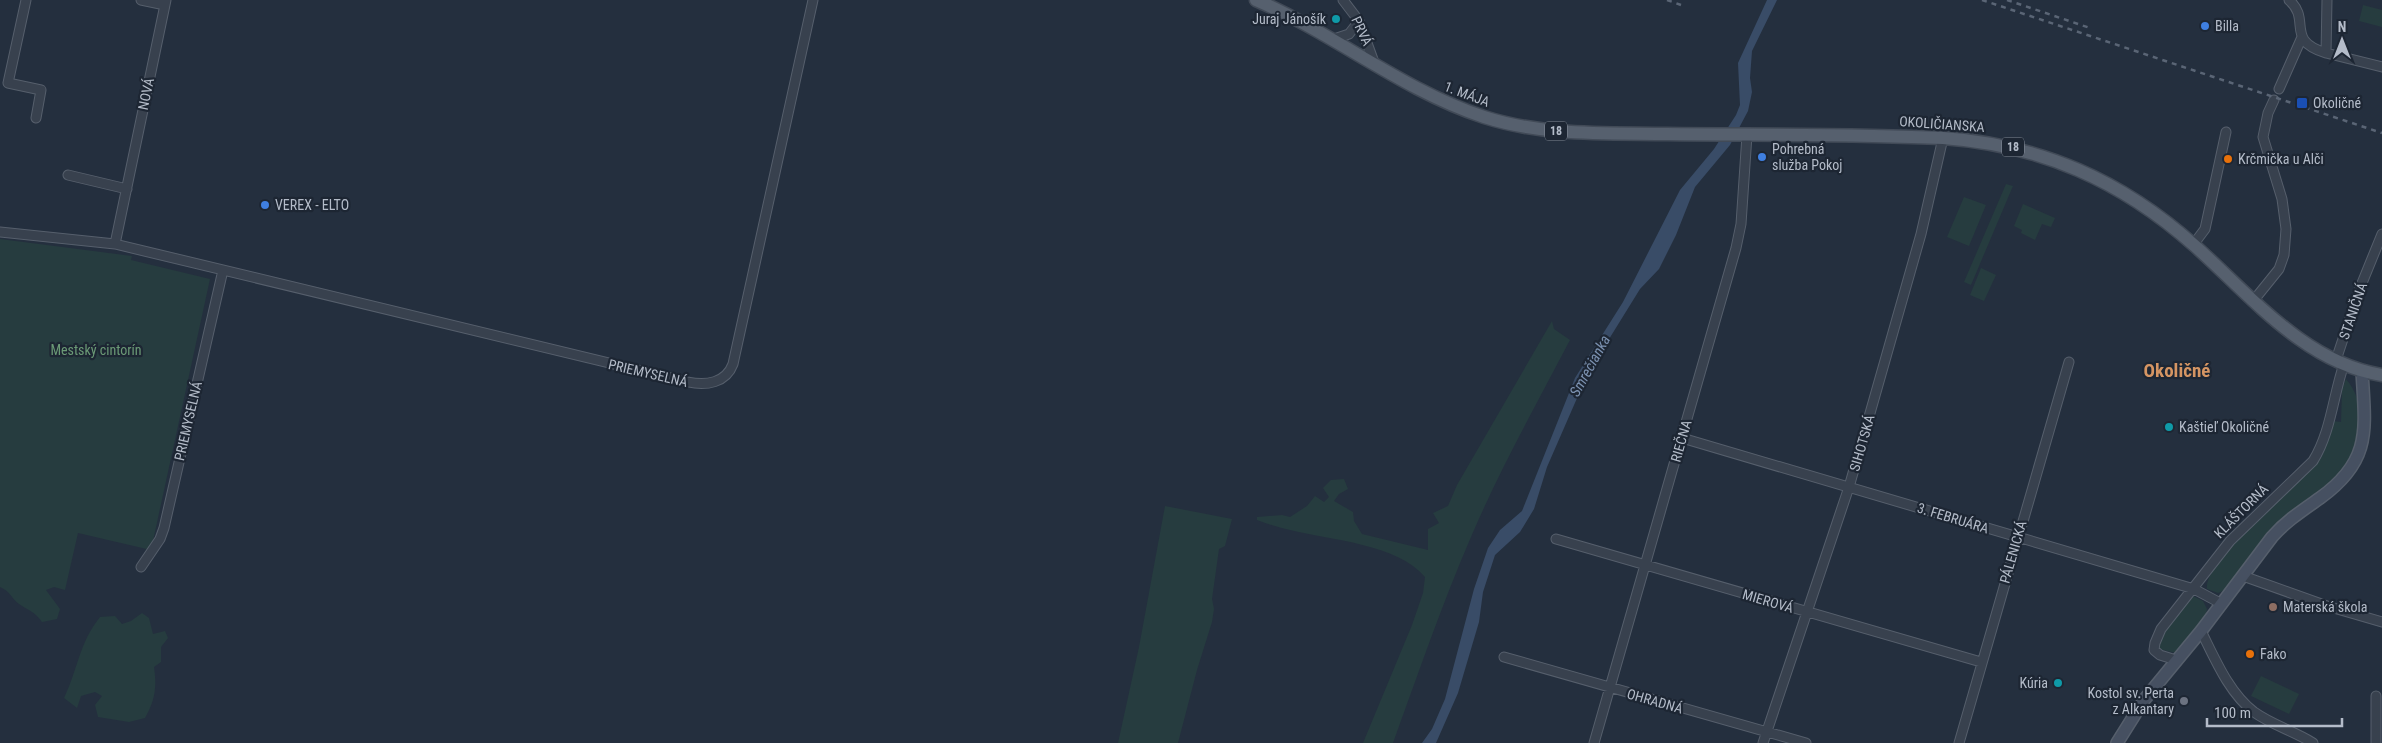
<svg xmlns="http://www.w3.org/2000/svg" width="2382" height="743" font-family="'Roboto Condensed',sans-serif">
	<rect width="100%" height="100%" fill="#242f3e"/>
	<!-- green -->
	<path fill="#263c3f" d="M 2363,5 L 2382,10 L 2382,27 L 2359,21 Z
		M 2006,184 L 2013,186 L 1971,285 L 1964,282 Z
		M 1964,197 L 1986,205 L 1969,246 L 1947,237 Z
		M 2023,204 L 2055,218 L 2051,227 L 2042,224 L 2035,240 L 2021,233 L 2022,230 L 2014,226 Z
		M 0,239 L 132,256 L 131,260 L 210,279 L 151,550 L 78,533 L 65,590 L 54,587 L 46,590 L 60,609 L 57,619 L 42,622 C 34,611 29,611 19,604 C 11,598 10,591 0,587 Z
		M 1981,268 L 1996,275 L 1984,301 L 1970,295 Z
		M 1552,321 L 1554,329 L 1570,340 C 1536,405 1500,469 1471,537 C 1442,604 1418,674 1393,743 L 1363,743 L 1412,625 L 1423,593 L 1425,577 C 1398,544 1330,540 1290,530 C 1279,528 1268,524 1257,520 L 1257,517 L 1282,515 L 1290,517 L 1307,506 L 1315,496 L 1324,502 L 1329,497 L 1323,488 L 1331,480 L 1344,479 L 1348,489 L 1339,494 L 1334,501 L 1353,512 L 1354,521 L 1362,534 L 1428,550 L 1428,529 L 1439,523 L 1433,513 L 1448,506 L 1457,485 Z
		M 2346,379 C 2358,393 2361,408 2359,426 C 2352,483 2311,489 2277,524 C 2257,545 2242,568 2225,590 L 2218,593 L 2207,589 C 2203,563 2288,490 2309,470 L 2312,469 L 2322,456 L 2333,421 L 2341,422 L 2342,389 Z
		M 1165,506 L 1232,519 L 1225,546 L 1219,549 L 1212,599 L 1214,609 L 1212,622 L 1197,670 L 1178,743 L 1118,743 L 1139,647 Z
		M 2193,596 L 2203,601 L 2207,609 L 2206,614 L 2176,653 L 2159,649 L 2160,637 L 2188,598 Z
		M 142,613 L 149,618 L 153,634 L 165,631 L 168,638 L 161,647 L 161,662 L 154,667 C 157,688 155,700 145,718 L 129,722 L 98,717 L 95,705 L 102,696 L 95,692 L 81,696 L 77,708 L 64,698 C 78,669 79,643 100,617 L 115,616 L 122,624 L 131,621 Z
		M 2261,676 L 2299,694 L 2289,714 L 2251,696 Z"/>
	<!-- water -->
	<path fill="#394c67" d="M 1767,0 L 1777,0 L 1752,51 L 1750,78 L 1752,92 L 1748,111 L 1730,145 L 1695,187 L 1676,235 L 1659,269 L 1640,289 L 1588,373 L 1547,467 L 1534,509 L 1520,532 L 1495,555 L 1483,592 L 1479,622 L 1458,693 L 1436,743 L 1422,743 L 1432,729 L 1445,699 L 1474,589 L 1488,548 L 1500,530 L 1522,511 L 1575,378 L 1623,302 L 1680,190 L 1714,149 L 1736,115 L 1740,105 L 1738,63 Z"/>
	<g fill="none" stroke-linecap="round" stroke-linejoin="round">
		<defs>
			<path id="street" d="M 26,0 L 8,83 L 41,90 L 36,118
				M 141,0 L 165,5
				M 1343,0 L 1359,21 L 1375,65
				M 2289,0 C 2312,20 2284,40 2326,53
				M 2327,0 L 2326,53 L 2382,67
				M 1334,39 L 1349,34 L 1359,21
				M 2279,89 L 2302,37
				M 68,175 L 127,189
				M 0,232 L 115,244 L 688,382 C 706,386 726,383 733,364 L 813,0
				M 115,244 L 166,0
				M 2193,245 L 2205,229 L 2226,132
				M 2254,300 L 2279,269 L 2284,255 L 2286,229 L 2282,199 L 2263,137 L 2268,113 L 2274,100
				M 2336,360 L 2360,288 L 2382,234
				M 1682,438 L 2194,589 L 2222,604
				M 1556,539 L 1981,662
				M 141,567 L 160,539 L 164,528 L 223,270
				M 2243,576 L 2327,606 L 2382,622
				M 2201,631 C 2215,659 2229,693 2254,712 C 2272,725 2294,731 2313,743
				M 1504,657 L 1806,743
				M 2176,660 L 2160,655 L 2154,650 L 2155,643 L 2161,629 L 2230,541 L 2313,461 C 2331,432 2333,396 2344,364
				M 2376,696 L 2376,743
				M 1594,743 L 1736,248 L 1741,224 L 1747,135
				M 1763,743 L 1849,487 L 1921,234 L 1943,138
				M 1959,743 L 2069,362"/>
			<path id="secondary" d="M 2117,743 L 2144,700 L 2201,631 L 2272,537 C 2286,521 2303,510 2320,498 C 2373,460 2365,428 2362,371"/>
			<path id="primary" d="M 1256,0 C 1335,34 1402,90 1484,117 C 1543,136 1606,133 1667,134 C 1759,135 1851,134 1943,138 C 2041,145 2121,180 2195,246 C 2250,295 2305,363 2382,375"/>
		</defs>
		<!-- street casing -->
		<use href="#street" stroke="#565f6c" stroke-width="11"/>
		<!-- secondary casing -->
		<use href="#secondary" stroke="#565f6c" stroke-width="14"/>
		<!-- primary casing -->
		<use href="#primary" stroke="#414a57" stroke-width="15"/>
		<!-- street -->
		<use href="#street" stroke="#38414e" stroke-width="9"/>
		<!-- secondary -->
		<use href="#secondary" stroke="#465061" stroke-width="11"/>
		<!-- primary -->
		<use href="#primary" stroke="#56606e" stroke-width="12"/>
		<!-- rail -->
		<path stroke="#5a6575" stroke-width="2.5" stroke-dasharray="5 5" stroke-linecap="butt" d="M 1667,0 L 1681,5
			M 1982,0 L 2382,133
			M 2007,0 L 2090,28"/>
	</g>
	<!-- markers -->
	<g fill="#0f9aa8" stroke="#1d2633" stroke-width="2">
		<circle cx="1336" cy="19" r="5"/>
		<circle cx="2169" cy="427" r="5"/>
		<circle cx="2058" cy="683" r="5"/>
	</g>
	<g fill="#3f7fe0" stroke="#1d2633" stroke-width="2">
		<circle cx="2205" cy="26" r="5"/>
		<circle cx="1762" cy="157" r="5"/>
		<circle cx="265" cy="205" r="5"/>
	</g>
	<rect fill="#1a4fb4" stroke="#1d2633" stroke-width="2" x="2296" y="97" width="12" height="12" rx="2.5"/>
	<g fill="#e8710a" stroke="#1d2633" stroke-width="2">
		<circle cx="2228" cy="159" r="5"/>
		<circle cx="2250" cy="654" r="5"/>
	</g>
	<circle fill="#8d6e63" stroke="#1d2633" stroke-width="2" cx="2273" cy="607" r="5"/>
	<circle fill="#6b7280" stroke="#1d2633" stroke-width="2" cx="2184" cy="701" r="5"/>
	<g text-anchor="middle" dominant-baseline="central" stroke-width="4.5" stroke-linejoin="round" paint-order="stroke">
		<!-- shield labels -->
		<g fill="#1d2633" stroke="#878f9c" stroke-width="1">
			<rect x="1545" y="121.5" width="22" height="19" rx="4"/>
			<rect x="2002" y="137.5" width="22" height="19" rx="4"/>
		</g>
		<g font-size="12" font-weight="bold" fill="#b4bcc9">
			<text x="1556" y="131">18</text>
			<text x="2013" y="147">18</text>
		</g>
		<!-- poi labels -->
		<g font-size="14" fill="#b4bcc9" stroke="#1d2633" text-anchor="start">
			<text x="1326" y="19" text-anchor="end">Juraj Jánošík</text>
			<text x="2215" y="26">Billa</text>
			<text x="2313" y="103">Okoličné</text>
			<text x="1772" y="149">Pohrebná<tspan x="1772" dy="16">služba Pokoj</tspan></text>
			<text x="2238" y="159">Krčmička u Alči</text>
			<text x="275" y="205">VEREX - ELTO</text>
			<text x="2179" y="427">Kaštieľ Okoličné</text>
			<text x="2283" y="607">Materská škola</text>
			<text x="2260" y="654">Fako</text>
			<text x="2048" y="683" text-anchor="end">Kúria</text>
			<text x="2174" y="693" text-anchor="end">Kostol sv. Perta<tspan x="2174" dy="16">z Alkantary</tspan></text>
		</g>
		<!-- street labels -->
		<g font-size="14" fill="#b4bcc9" stroke="#1d2633">
			<text transform="translate(1362 31) rotate(65)">PRVÁ</text>
			<text transform="translate(146 94) rotate(-78)">NOVÁ</text>
			<text transform="translate(1467 94) rotate(21)">1. MÁJA</text>
			<text transform="translate(1942 124) rotate(4)">OKOLIČIANSKA</text>
			<text transform="translate(2353 311) rotate(-71)">STANIČNÁ</text>
			<text transform="translate(648 373) rotate(13)">PRIEMYSELNÁ</text>
			<text transform="translate(188 421) rotate(-77)">PRIEMYSELNÁ</text>
			<text transform="translate(1681 441) rotate(-74)">RIEČNA</text>
			<text transform="translate(1862 443) rotate(-74)">SIHOTSKÁ</text>
			<text transform="translate(2241 511) rotate(-45)">KLÁŠTORNÁ</text>
			<text transform="translate(1953 518) rotate(17)">3. FEBRUÁRA</text>
			<text transform="translate(2013 552) rotate(-74)">PÁLENICKÁ</text>
			<text transform="translate(1768 601) rotate(16)">MIEROVÁ</text>
			<text transform="translate(1655 701) rotate(16)">OHRADNÁ</text>
		</g>
		<!-- park labels -->
		<g font-size="14" fill="#6b9a76" stroke="#1d2633">
			<text x="96" y="350">Mestský cintorín</text>
		</g>
		<!-- water labels -->
		<g font-size="15" font-style="italic" fill="#7c92b1" stroke="#1d2633">
			<text transform="translate(1590 366) rotate(-61)">Smrečianka</text>
		</g>
		<!-- district labels -->
		<g font-size="19" font-weight="bold" fill="#d59563" stroke="#1d2633">
			<text x="2177" y="370">Okoličné</text>
		</g>
	</g>
	<!-- north arrow -->
	<g transform="translate(2342 40)" stroke="#1d2633" stroke-width="4" paint-order="stroke">
	<path d="M0-4L9 19L0 12L-9 19Z" fill="#b4bcc9"/>
	<text y="-8" font-size="14" font-weight="bold" text-anchor="middle" fill="#b4bcc9">N</text>
	</g>
	<!-- scale -->
	<path d="M2207 718v8h135v-8" fill="none" stroke="#b4bcc9" stroke-width="2.5"/>
	<text x="2214" y="718" font-size="15" fill="#b4bcc9" stroke="#1d2633" stroke-width="4" paint-order="stroke">100 m</text>
</svg>
